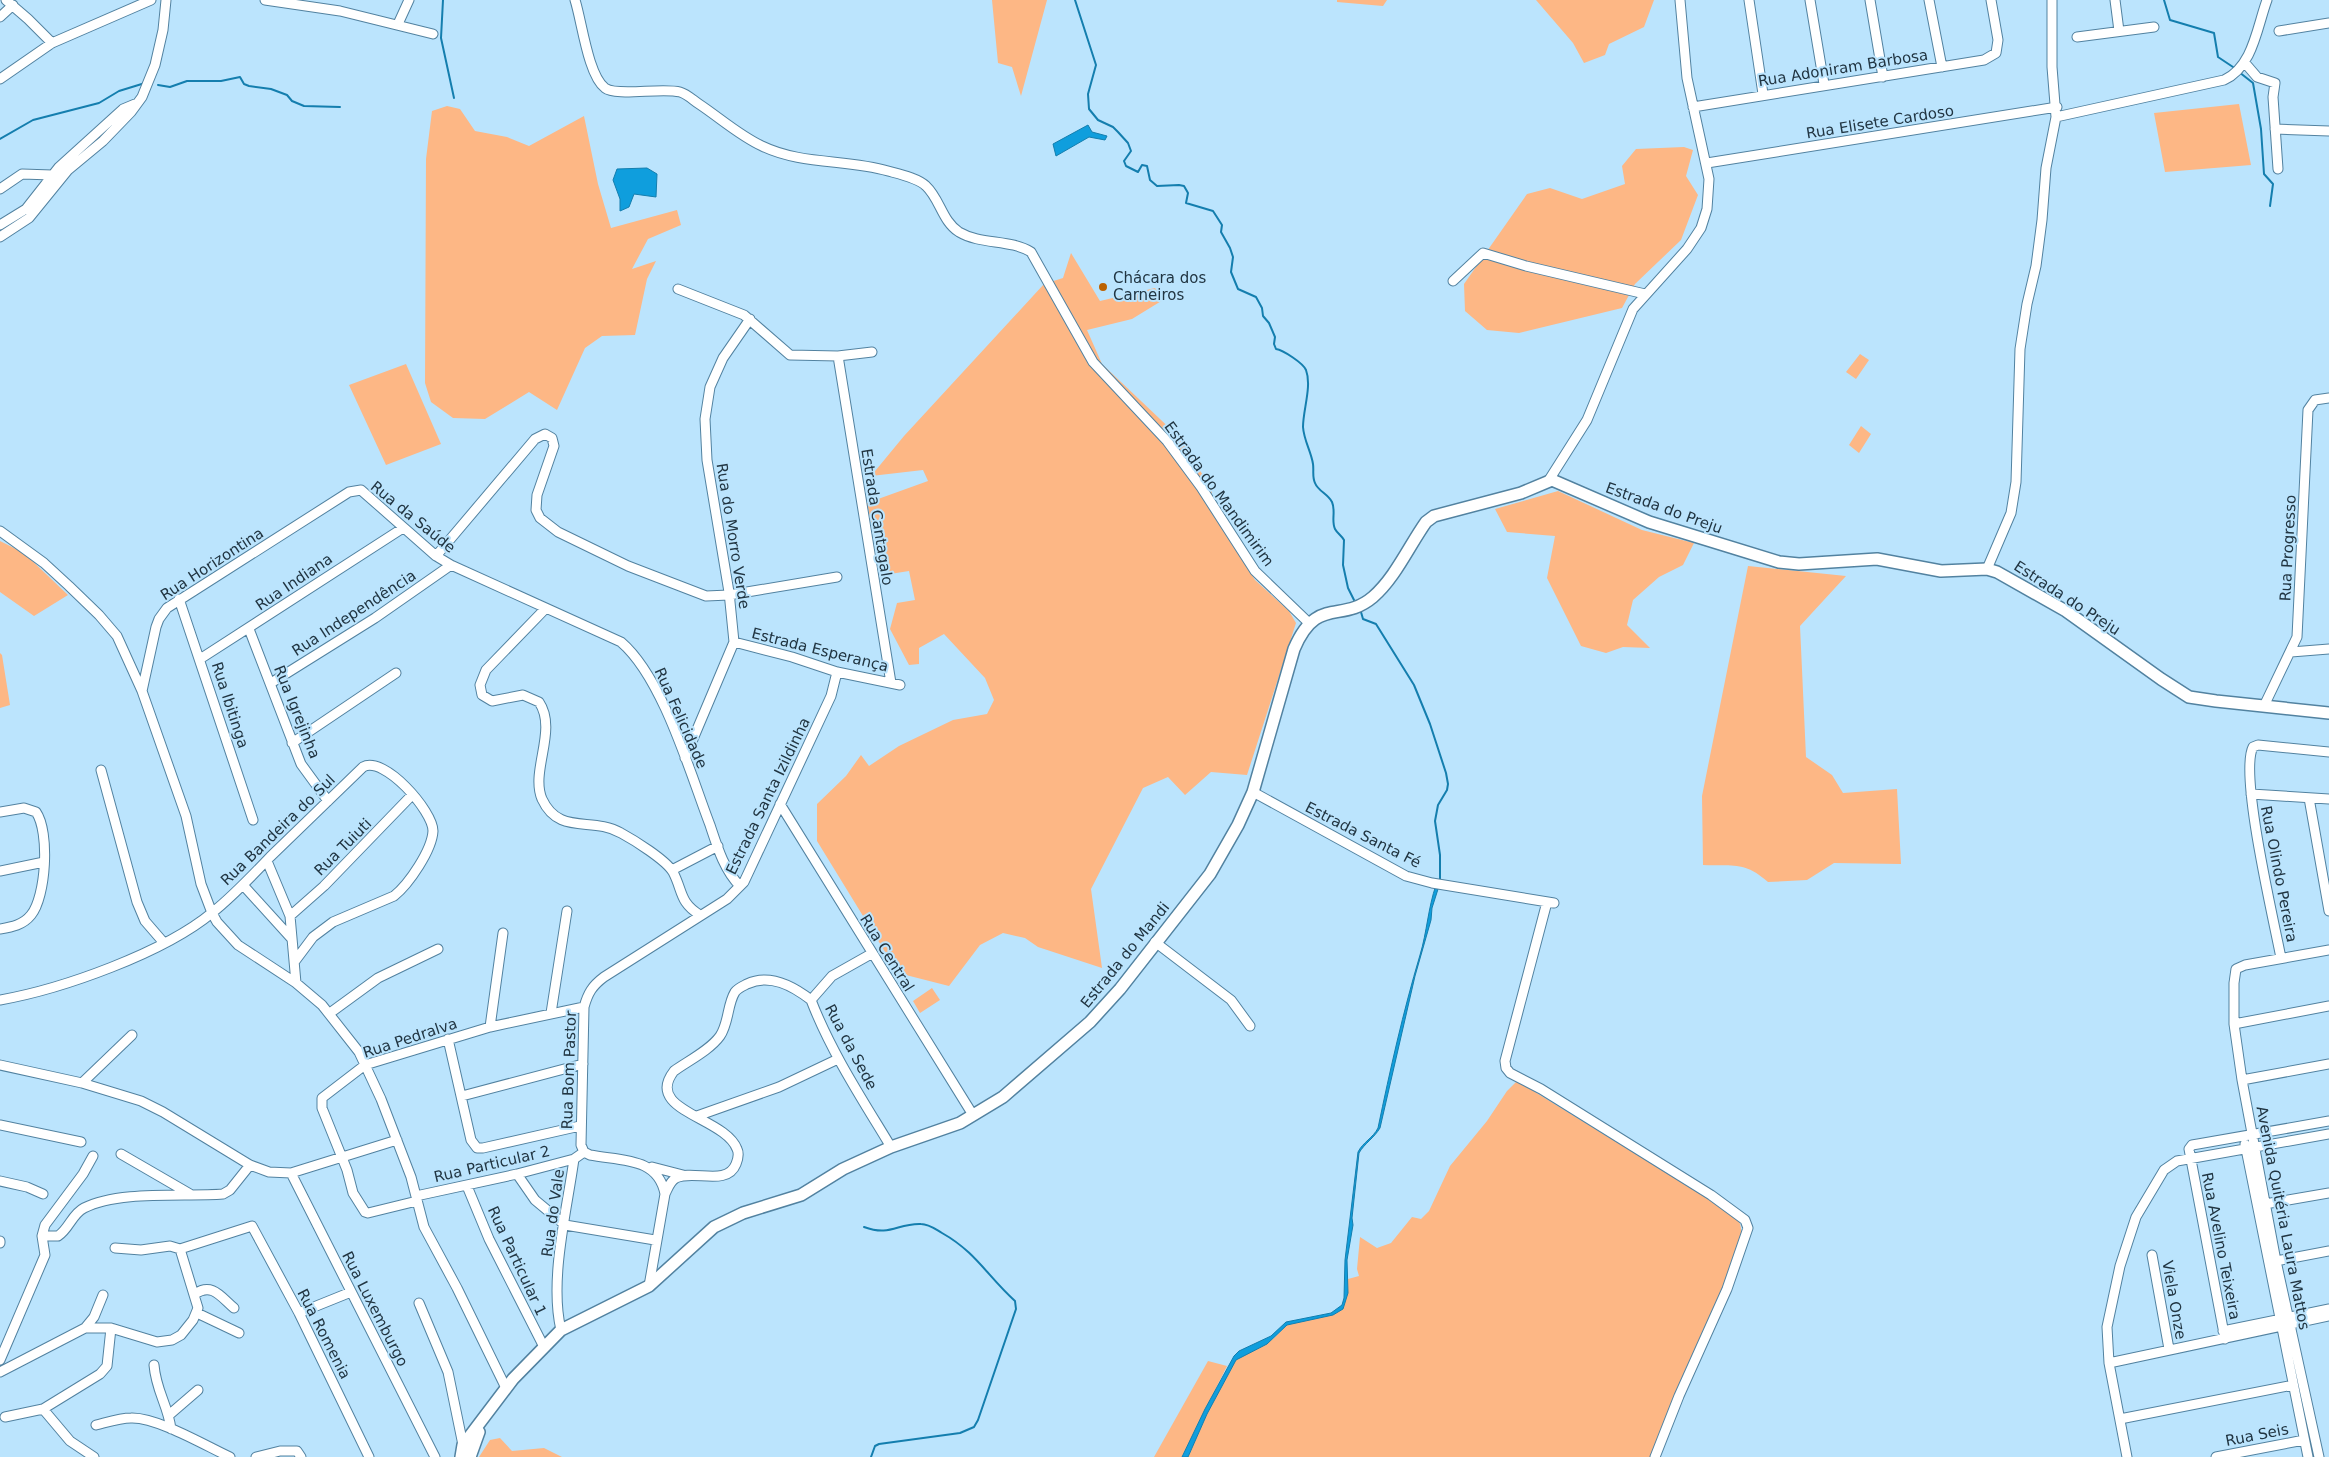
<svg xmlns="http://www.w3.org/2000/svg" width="2329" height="1457" font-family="'DejaVu Sans',sans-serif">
	<rect width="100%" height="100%" fill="#bbe4fd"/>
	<!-- green -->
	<path fill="#fdb785" d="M 992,0 L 1047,0 L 1021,96 L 1012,67 L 998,63 Z
		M 1337,0 L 1387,0 L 1383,6 L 1337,2 Z
		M 1536,0 L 1654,0 L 1644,27 L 1609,44 L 1605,55 L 1584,63 L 1573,43 Z
		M 2239,104 L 2251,165 L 2165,172 L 2154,113 Z
		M 447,106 L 460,109 L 475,131 L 507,137 L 529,146 L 584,116 L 598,184 L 611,228 L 677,210 L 681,225 L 648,239 L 632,269 L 656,261 L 647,279 L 635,335 L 602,336 L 585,348 L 557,410 L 529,392 L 485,419 L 453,418 L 431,402 L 425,383 L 426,159 L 432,111 Z
		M 1684,147 L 1693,150 L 1686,176 L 1698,195 L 1681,240 L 1635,284 L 1622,308 L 1519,333 L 1487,330 L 1465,311 L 1464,284 L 1527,194 L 1550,188 L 1582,199 L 1625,184 L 1622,166 L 1636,149 Z
		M 1071,253 L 1100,301 L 1155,288 L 1163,300 L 1132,319 L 1087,330 L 1102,364 L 1180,438 L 1212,490 L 1210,507 L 1255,580 L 1289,611 L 1296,623 L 1247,775 L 1211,772 L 1185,795 L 1168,777 L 1143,788 L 1091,889 L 1102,968 L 1038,947 L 1025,938 L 1003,933 L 980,945 L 949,986 L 898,973 L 817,841 L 817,804 L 846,776 L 861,755 L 869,766 L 899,746 L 953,720 L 987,714 L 994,700 L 985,678 L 944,634 L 919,648 L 919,664 L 909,665 L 890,629 L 897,603 L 915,600 L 909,571 L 890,574 L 879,557 L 867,503 L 928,481 L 923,470 L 871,476 L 904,436 L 1044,284 L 1063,278 Z
		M 1860,354 L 1869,360 L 1856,379 L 1846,372 Z
		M 406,364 L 441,444 L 386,465 L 349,385 Z
		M 1861,426 L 1871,434 L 1859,453 L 1849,445 Z
		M 1558,491 L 1642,530 L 1694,543 L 1683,565 L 1659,577 L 1633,600 L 1627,625 L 1650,648 L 1623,647 L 1606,653 L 1581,646 L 1547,578 L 1555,536 L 1507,532 L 1495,509 Z
		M 0,541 L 24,553 L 68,595 L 34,616 L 0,592 Z
		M 1748,566 L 1846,576 L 1800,626 L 1806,757 L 1832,775 L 1843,793 L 1897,789 L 1901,864 L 1834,863 L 1807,880 L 1768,882 C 1745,861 1732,866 1703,865 L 1702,796 Z
		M 0,653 L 2,655 L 10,705 L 0,708 Z
		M 932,988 L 940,1000 L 920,1013 L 913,1001 Z
		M 1517,1081 L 1735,1215 C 1745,1227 1741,1240 1737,1254 L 1668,1411 L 1650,1457 L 1188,1457 L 1207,1414 L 1236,1360 L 1273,1339 L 1287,1325 L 1333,1315 L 1343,1309 L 1348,1293 L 1348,1279 L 1359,1276 L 1357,1269 L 1360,1237 L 1377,1248 L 1391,1243 L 1412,1217 L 1421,1219 L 1429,1211 L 1450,1166 L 1487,1121 L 1507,1091 Z
		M 1208,1361 L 1227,1366 L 1182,1457 L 1154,1457 Z
		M 500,1438 L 512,1451 L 544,1448 L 562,1457 L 479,1457 L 490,1440 Z"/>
	<!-- water -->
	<path fill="#0f9edd" stroke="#147eae" d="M 1088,125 L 1092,132 L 1107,136 L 1105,140 L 1089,137 L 1056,156 L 1053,144 Z
		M 647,168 L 657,174 L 656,197 L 634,194 L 629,207 L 620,211 L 620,199 L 613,180 L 617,169 Z
		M 1436,885 L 1439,886 L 1432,908 L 1431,920 L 1415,976 L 1380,1128 C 1374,1138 1364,1144 1359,1153 L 1352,1218 L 1353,1225 L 1347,1260 L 1348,1293 L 1343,1309 L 1333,1315 L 1287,1325 L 1267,1344 L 1236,1360 L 1207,1414 L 1188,1457 L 1182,1457 L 1205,1409 L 1234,1356 L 1239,1351 L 1271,1336 L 1286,1322 L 1331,1313 L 1342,1305 L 1344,1298 L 1345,1260 L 1358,1152 C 1363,1142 1373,1138 1378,1128 C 1390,1070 1403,1012 1420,955 C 1427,932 1428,908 1436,885 Z"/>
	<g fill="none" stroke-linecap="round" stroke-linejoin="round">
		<!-- stream -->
		<path stroke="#147eae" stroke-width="2" d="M 443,0 L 441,38 L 454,98
			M 1075,0 L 1096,65 L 1088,94 L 1089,109 L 1098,120 L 1113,127 L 1118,132 L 1128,143 L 1131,151 L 1124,161 L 1126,166 L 1138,172 L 1142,165 L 1147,166 L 1150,180 L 1157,186 L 1179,185 L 1184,186 L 1188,193 L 1186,203 L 1213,211 L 1222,225 L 1221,232 L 1230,248 L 1233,257 L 1231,272 L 1238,289 L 1256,297 L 1262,308 L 1263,316 L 1269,323 L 1275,337 L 1274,344 L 1276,349 C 1283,350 1303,363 1306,370 C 1312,386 1303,410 1303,427 C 1304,441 1311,451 1313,464 C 1314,470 1312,477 1315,483 C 1318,491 1328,494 1332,502 C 1336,511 1331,521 1335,529 C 1337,533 1342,536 1344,540 L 1343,565 L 1348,588 L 1354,600
			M 2164,0 L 2170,20 L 2214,33 L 2218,57 L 2236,69
			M 2239,72 L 2253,83 L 2261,129 L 2264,174 L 2273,184 L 2270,206
			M 158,85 L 170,87 L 187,81 L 221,81 L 240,77 L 244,84 L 249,86 L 271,89 L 287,95 L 292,101 L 304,106 L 340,107
			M 0,139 L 33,120 L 99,103 L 119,91 L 145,83
			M 1361,612 L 1363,619 L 1376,624 L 1414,685 L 1430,724 L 1446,773 L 1448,784 L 1447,790 L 1438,805 L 1435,821 L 1440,855 L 1440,879
			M 864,1227 C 891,1237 897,1223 921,1224 C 929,1224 935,1229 942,1233 C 976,1252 988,1277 1015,1301 L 1016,1309 L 978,1420 L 974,1427 L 960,1433 L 879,1444 L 875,1446 L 871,1457"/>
		<defs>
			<path id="minor" d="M 6,0 L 28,19 L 52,43
				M 265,0 L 340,11 L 433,34
				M 575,0 C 582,22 588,75 605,88 C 616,97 662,87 680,92 C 687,94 693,100 699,104 C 720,118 740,136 762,146 C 801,165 847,159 888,171 C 899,174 918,178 926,186 C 940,199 942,221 959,232 C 981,245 1010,239 1031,252 L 1093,362 L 1167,441 L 1201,487 L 1255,571 L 1309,623
				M 1749,0 L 1763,94
				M 1810,0 L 1824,84
				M 1870,0 L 1883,77
				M 1929,0 L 1942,67
				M 2115,0 L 2119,31
				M 0,17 L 13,5
				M 398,24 L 409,0
				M 2279,31 L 2329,23
				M 2077,37 L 2154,27
				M 2245,63 L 2257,77 L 2275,83 L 2273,97 L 2278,169
				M 0,79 L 52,43 L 151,0
				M 1693,107 L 1984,60 L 1996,53 L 1998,40 L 1991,0
				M 2056,117 L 2224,80 C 2253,67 2257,27 2267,0
				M 2275,129 L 2329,131
				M 1707,163 L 2057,107
				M 0,189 L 22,174 L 52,175
				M 0,225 L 26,209 L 59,167 L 123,109 L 135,104
				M 0,237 L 29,218 L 68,170 L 103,141 L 131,112 L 142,97 L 155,65 L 163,30 L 166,0
				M 1453,281 L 1483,253 L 1526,266 L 1645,294
				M 678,289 L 744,315 L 790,355 L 838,356 L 872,352
				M 838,356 L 891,683
				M 1549,480 L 1587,420 L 1633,309 L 1687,249 L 1701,228 L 1707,209 L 1709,179 L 1687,78 L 1680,0
				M 0,531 L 44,563 L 69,586 L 99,615 L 117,636 L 142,691 L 186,816 L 201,884 L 212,913 L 217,922 L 238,945 L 296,983 L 322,1005 L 359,1052 L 381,1099 L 411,1177 L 424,1227 L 457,1288 L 506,1388
				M 436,556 L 535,439 L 545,434 L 552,438 L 554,446 L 537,495 L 536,510 L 540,518 L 558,532 L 628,566 L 706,596 L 729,595 L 837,577
				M 1987,569 L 2011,513 L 2016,482 L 2020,349 L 2027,304 L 2036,266 L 2042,220 L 2046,168 L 2056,117 L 2052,67 L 2052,0
				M 179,599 L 253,820
				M 545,609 L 486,670 L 480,685 L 482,695 L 492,701 L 523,695 L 539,702 C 558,730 530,771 542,799 C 559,836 592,816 621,833 C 634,840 666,860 673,872 C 683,891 679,902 700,915
				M 249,629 L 301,764 L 328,801
				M 734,642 L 792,657 L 837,672 L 900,685
				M 2291,652 L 2329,649
				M 200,659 L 403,528
				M 271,683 L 375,618 L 451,565
				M 142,691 L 156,627 L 159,619 L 167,608 L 349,492 L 361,490 L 436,556 L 451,565 L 621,642 C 663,678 690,773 710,825 C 717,846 724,870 740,886
				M 2264,706 L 2297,637 L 2308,410 L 2315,400 L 2329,398
				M 292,743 L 396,673
				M 685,758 L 734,642 L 729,592 L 707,460 L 705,419 L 710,387 L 723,358 L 750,319
				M 101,770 L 137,902 L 145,921 L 164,943
				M 1253,792 L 1406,876 L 1432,883 L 1554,903
				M 2251,794 L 2329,799
				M 2309,798 L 2329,911
				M 780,804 L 973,1115
				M 0,812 L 24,808 L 36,812 C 50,832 46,897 31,915 C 23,925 12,927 0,929
				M 267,861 L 290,916 L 296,983
				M 672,870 L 718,846
				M 0,871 L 44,862
				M 243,885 L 292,939
				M 1547,902 L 1505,1061 L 1506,1068 L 1510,1073 L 1541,1089 L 1711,1195 L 1745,1220 L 1748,1228 L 1727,1289 L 1679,1396 L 1655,1457
				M 290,916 L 324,886 L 412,795
				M 1155,942 L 1231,1000 L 1250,1026
				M 2281,958 C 2274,921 2239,774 2253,747 L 2258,745 L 2329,752
				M 0,1000 C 62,989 164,953 213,912 C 233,896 252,876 270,857 C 301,827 332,797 363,767 C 384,755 433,811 433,831 C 432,850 409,884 394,896 L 333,922 L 313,937 L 295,961
				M 811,1000 C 831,1052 862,1099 891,1147
				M 811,1000 L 832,976 L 871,954
				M 330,1013 L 378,978 L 438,949
				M 551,1013 L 567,911
				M 2234,1024 L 2329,1006
				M 490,1027 L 503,933
				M 448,1039 L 471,1140 L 477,1148 L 483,1148 L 580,1126
				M 0,1065 L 82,1083 L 141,1101 L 163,1112 L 250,1165 L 269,1172 L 291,1173 L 397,1140
				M 2242,1080 L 2329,1064
				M 82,1083 L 132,1035
				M 462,1096 L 583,1064
				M 697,1116 L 779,1087 L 838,1059
				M 0,1125 L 81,1142
				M 2245,1144 L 2308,1457
				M 121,1154 L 190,1194
				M 652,1167 L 683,1175
				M 291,1173 L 435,1457
				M 517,1174 L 535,1200 L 565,1225 L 655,1240
				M 0,1181 L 27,1187 L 43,1194
				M 467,1186 L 489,1239 L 544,1347
				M 665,1194 C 668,1188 670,1181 676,1178 C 693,1169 727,1187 736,1164 C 738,1159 739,1153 737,1149 C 725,1117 643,1111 674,1071 C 688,1061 710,1050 720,1036 C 729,1023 727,1005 735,992 C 738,988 743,986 747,984 C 770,973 793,986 811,1000
				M 416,1196 L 517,1174 L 574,1159 L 584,1152
				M 417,1201 L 368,1213 L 365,1212 L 353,1193 L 347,1170 L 322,1108 L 322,1098 L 365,1065 L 490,1027 L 584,1007
				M 2265,1204 L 2329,1193
				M 42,1236 L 58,1236 C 69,1229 72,1214 84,1208 C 119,1190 184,1197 223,1194 L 230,1190 L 250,1165
				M 0,1241 L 0,1243
				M 115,1248 L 141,1250 L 170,1246 L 180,1249 L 252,1226 L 299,1313 L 369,1457
				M 2152,1255 L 2169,1349
				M 2276,1261 L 2329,1251
				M 649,1286 L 665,1194 C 658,1157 621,1161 590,1155 L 584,1152 L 581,1145 L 584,1007 C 588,993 592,986 604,977 L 727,899 L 744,882 L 831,696 L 837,672
				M 195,1294 C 212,1282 221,1297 234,1308
				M 419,1303 L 448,1372 L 463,1445
				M 197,1313 L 239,1333
				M 299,1313 L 351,1292
				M 85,1328 L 94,1317 L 103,1295
				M 561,1330 C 549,1280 567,1210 574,1159
				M 2223,1331 L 2329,1309
				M 2225,1339 L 2189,1149 L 2192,1145 L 2198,1144 L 2329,1121
				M 0,1360 L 45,1255 L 42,1236 L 45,1225 L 83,1174 L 93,1156
				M 2109,1363 L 2329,1316
				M 154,1365 C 156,1391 168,1405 171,1429
				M 0,1372 L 85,1328 L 111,1328 L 157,1342 L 172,1340 L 181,1335 L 193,1320 L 198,1308 L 180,1249
				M 43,1409 L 70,1441 L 94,1457
				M 169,1415 L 198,1390
				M 5,1417 L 43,1409 L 100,1374 L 107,1366 L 111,1328
				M 2120,1419 L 2293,1385
				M 96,1425 C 108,1422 120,1418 131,1418 C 157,1417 206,1446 230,1457
				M 256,1457 L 280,1451 L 297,1451 L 301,1457
				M 2127,1457 L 2109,1363 L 2107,1327 L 2120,1266 L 2136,1217 L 2164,1170 L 2177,1161 L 2329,1134
				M 2216,1457 L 2304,1440
				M 2319,1457 L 2276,1261 L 2242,1080 L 2234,1024 L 2234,983 L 2236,969 L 2245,965 L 2329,950"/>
			<path id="major" d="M 461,1457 L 463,1445 L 513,1379 L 561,1330 L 649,1286 L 714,1227 L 743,1213 L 801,1195 L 843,1169 L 891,1147 L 960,1123 L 1003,1097 L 1090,1022 L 1120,989 L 1210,874 L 1238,825 L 1253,792 L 1294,649 C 1317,595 1341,624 1373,597 C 1395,578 1409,546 1426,522 L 1434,516 L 1521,493 L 1552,480 L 1649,522 L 1779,562 L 1799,564 L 1877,559 L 1941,571 L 1987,569 L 1997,572 L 2066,611 L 2161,679 L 2189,697 L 2216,701 L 2329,713
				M 470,1457 L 479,1432"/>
		</defs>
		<!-- minor casing -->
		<use href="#minor" stroke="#5282a0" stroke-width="11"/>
		<!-- major casing -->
		<use href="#major" stroke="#5282a0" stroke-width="14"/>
		<!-- minor -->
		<use href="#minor" stroke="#fff" stroke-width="9"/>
		<!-- major -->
		<use href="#major" stroke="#fff" stroke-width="11"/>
	</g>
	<!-- markers -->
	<circle fill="#bb6100" stroke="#bbe4fd" stroke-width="2" cx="1103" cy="287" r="5"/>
	<g text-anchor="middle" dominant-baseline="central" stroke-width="4" stroke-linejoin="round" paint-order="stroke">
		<!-- street labels -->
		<g font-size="15" fill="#213542" stroke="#bbe4fd">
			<text transform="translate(1843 68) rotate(-9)">Rua Adoniram Barbosa</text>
			<text transform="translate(1880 122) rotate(-9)">Rua Elisete Cardoso</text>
			<text transform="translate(1219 494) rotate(54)">Estrada do Mandimirim</text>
			<text transform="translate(1664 508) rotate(20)">Estrada do Preju</text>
			<text transform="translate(413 517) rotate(39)">Rua da Saúde</text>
			<text transform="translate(877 517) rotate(81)">Estrada Cantagalo</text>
			<text transform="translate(733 536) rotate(81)">Rua do Morro Verde</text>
			<text transform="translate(2288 548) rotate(-87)">Rua Progresso</text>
			<text transform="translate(212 564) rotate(-33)">Rua Horizontina</text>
			<text transform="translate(294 582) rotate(-34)">Rua Indiana</text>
			<text transform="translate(2067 598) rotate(33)">Estrada do Preju</text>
			<text transform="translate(354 613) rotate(-33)">Rua Independência</text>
			<text transform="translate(820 650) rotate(14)">Estrada Esperança</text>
			<text transform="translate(230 705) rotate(72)">Rua Ibitinga</text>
			<text transform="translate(297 712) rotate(68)">Rua Igrejinha</text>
			<text transform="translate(681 718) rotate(66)">Rua Felicidade</text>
			<text transform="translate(768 796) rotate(-64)">Estrada Santa Izildinha</text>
			<text transform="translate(278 830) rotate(-44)">Rua Bandeira do Sul</text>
			<text transform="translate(1363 835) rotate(27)">Estrada Santa Fé</text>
			<text transform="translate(343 847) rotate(-45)">Rua Tuiuti</text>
			<text transform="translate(2279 874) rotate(79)">Rua Olindo Pereira</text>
			<text transform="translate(887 953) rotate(58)">Rua Central</text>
			<text transform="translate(1125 955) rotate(-51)">Estrada do Mandi</text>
			<text transform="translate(410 1038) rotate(-18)">Rua Pedralva</text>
			<text transform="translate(851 1047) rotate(62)">Rua da Sede</text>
			<text transform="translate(569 1070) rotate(-88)">Rua Bom Pastor</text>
			<text transform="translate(492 1164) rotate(-13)">Rua Particular 2</text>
			<text transform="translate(553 1213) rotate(-82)">Rua do Vale</text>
			<text transform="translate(2283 1218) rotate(79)">Avenida Quitéria Laura Mattos</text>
			<text transform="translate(2221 1246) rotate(79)">Rua Avelino Teixeira</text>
			<text transform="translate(517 1261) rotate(65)">Rua Particular 1</text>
			<text transform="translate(2174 1300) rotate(80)">Viela Onze</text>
			<text transform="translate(375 1309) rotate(63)">Rua Luxemburgo</text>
			<text transform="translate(324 1334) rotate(63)">Rua Romenia</text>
			<text transform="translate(2257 1435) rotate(-11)">Rua Seis</text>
		</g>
		<!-- poi labels -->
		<g font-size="15" fill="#213542" stroke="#bbe4fd" text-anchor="start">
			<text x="1113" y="278">Chácara dos<tspan x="1113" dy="17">Carneiros</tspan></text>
		</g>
	</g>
</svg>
